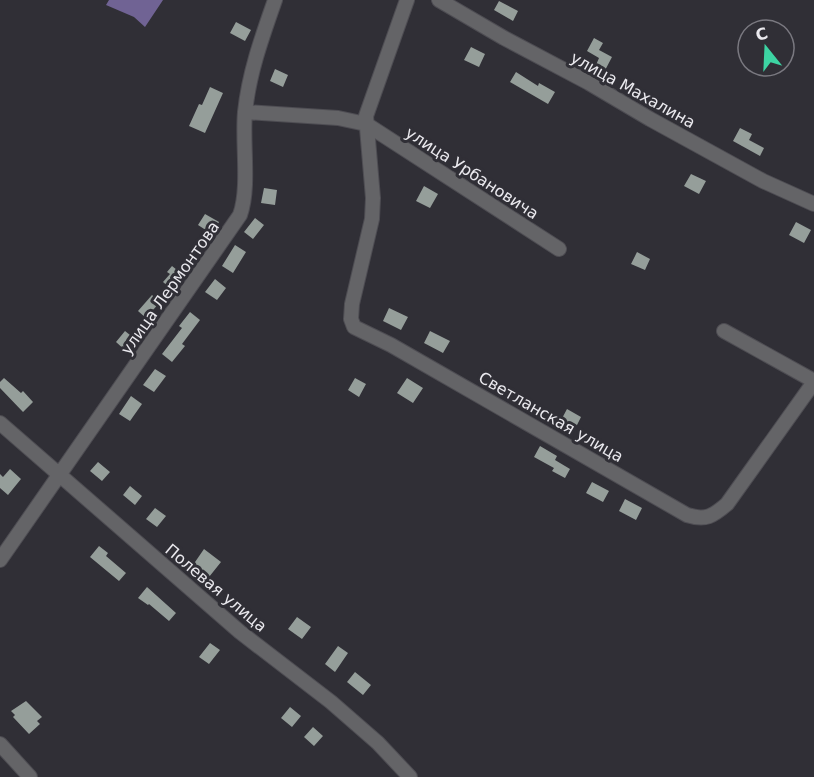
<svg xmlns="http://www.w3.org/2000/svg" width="814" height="777" font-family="'DejaVu Sans',sans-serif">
	<rect width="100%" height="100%" fill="#302f36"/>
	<!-- water -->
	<path fill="#706394" d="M 109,0 L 163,0 L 145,27 L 134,17 L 106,5 Z"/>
	<!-- building -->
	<path fill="#959e9a" d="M 499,1 L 518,11 L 513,21 L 494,10 Z
		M 236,22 L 251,30 L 245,41 L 230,33 Z
		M 594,38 L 603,43 L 599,50 L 612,57 L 602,76 L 593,72 L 599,58 L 587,51 Z
		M 471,47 L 485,54 L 479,67 L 464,60 Z
		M 275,69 L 288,75 L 283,87 L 270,81 Z
		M 516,72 L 538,86 L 539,83 L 555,92 L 548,104 L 510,82 Z
		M 210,87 L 223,93 L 205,133 L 189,126 L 199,104 L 202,105 Z
		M 740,128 L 752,134 L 749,140 L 764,148 L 760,156 L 733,141 Z
		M 691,174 L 706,181 L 699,194 L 684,186 Z
		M 424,186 L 438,194 L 430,208 L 416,201 Z
		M 264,188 L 277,190 L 275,205 L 261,203 Z
		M 205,214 L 219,222 L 212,234 L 198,225 Z
		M 255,218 L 264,225 L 253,239 L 244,232 Z
		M 796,222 L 811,230 L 804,243 L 789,235 Z
		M 235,245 L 246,252 L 233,273 L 222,266 Z
		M 637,252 L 650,259 L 645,270 L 631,264 Z
		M 172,266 L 182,274 L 170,288 L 163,282 L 170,274 L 167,272 Z
		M 215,279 L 226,288 L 217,300 L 205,292 Z
		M 152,295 L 160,302 L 146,318 L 138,311 Z
		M 389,308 L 408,317 L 401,330 L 383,321 Z
		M 190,312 L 200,320 L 182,344 L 185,346 L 172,362 L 162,354 L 182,328 L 179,326 Z
		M 125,331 L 135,339 L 126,351 L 116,342 Z
		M 430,331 L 450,341 L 443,353 L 424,343 Z
		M 155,369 L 166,376 L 154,392 L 143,385 Z
		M 4,378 L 21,393 L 23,391 L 33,402 L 23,412 L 0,388 L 0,382 Z
		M 355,378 L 366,384 L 359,397 L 348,390 Z
		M 407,378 L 423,388 L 413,403 L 397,393 Z
		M 131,396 L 142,404 L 130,421 L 119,414 Z
		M 567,409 L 581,417 L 574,431 L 559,424 Z
		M 540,446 L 557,456 L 555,460 L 570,469 L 565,478 L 552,471 L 554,468 L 534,457 Z
		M 98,462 L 110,472 L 102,481 L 90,471 Z
		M 10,469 L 21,479 L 8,495 L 0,488 L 0,474 L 3,477 Z
		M 592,482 L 609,491 L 603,502 L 586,493 Z
		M 130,486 L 142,496 L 135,505 L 123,495 Z
		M 625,499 L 642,508 L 636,520 L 619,511 Z
		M 155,508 L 166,516 L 157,527 L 146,519 Z
		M 99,546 L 108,553 L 106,556 L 126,573 L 119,581 L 90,557 Z
		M 204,549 L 221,562 L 209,577 L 193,565 Z
		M 147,587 L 176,613 L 169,621 L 149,604 L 148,605 L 138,598 Z
		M 297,617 L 311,627 L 302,639 L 288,629 Z
		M 210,643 L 220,650 L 209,664 L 199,657 Z
		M 338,646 L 348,653 L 335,672 L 325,664 Z
		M 355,672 L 371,685 L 363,695 L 347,682 Z
		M 26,701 L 42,717 L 37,721 L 40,724 L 29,734 L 13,717 L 15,715 L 11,711 Z
		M 290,707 L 301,716 L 292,727 L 281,718 Z
		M 313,727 L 323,736 L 314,746 L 304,737 Z"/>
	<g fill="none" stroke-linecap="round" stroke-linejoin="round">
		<defs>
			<path id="minor" d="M 407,0 L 366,116 L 373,198 L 372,219 L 352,304 L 351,319 L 354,327 L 391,345 L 687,515 C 706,521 713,516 727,504 L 814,382
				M 439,0 L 504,38 L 589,83 L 650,119 L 763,181 L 814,204
				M 245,112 L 338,118 L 366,124 L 559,249
				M 724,331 L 814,381
				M 0,423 L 240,632 L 331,702 L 378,743 L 410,777
				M 0,560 L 240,215 C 250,187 242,143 245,112 C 249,73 262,37 275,0
				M 0,744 L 30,777"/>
		</defs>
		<!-- minor casing -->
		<use href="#minor" stroke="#4e4d53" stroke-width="16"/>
		<!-- minor -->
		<use href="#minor" stroke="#646467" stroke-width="14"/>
	</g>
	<g text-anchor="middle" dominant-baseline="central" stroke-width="6" stroke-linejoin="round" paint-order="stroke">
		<!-- street labels -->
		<g font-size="16" fill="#eae9ee" stroke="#302f36">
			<text transform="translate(633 90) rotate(29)">улица Махалина</text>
			<text transform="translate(472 173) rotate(33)">улица Урбановича</text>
			<text transform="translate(170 288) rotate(-55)">улица Лермонтова</text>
			<text transform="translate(551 417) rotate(30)">Светланская улица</text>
			<text transform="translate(216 588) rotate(40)">Полевая улица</text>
		</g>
	</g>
	<!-- north arrow -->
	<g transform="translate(766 48) rotate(342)"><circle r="28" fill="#302f36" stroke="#7a7980" stroke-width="1.5"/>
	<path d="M0-4.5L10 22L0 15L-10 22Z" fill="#3dd4a3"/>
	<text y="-9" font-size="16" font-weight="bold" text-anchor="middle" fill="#eae9ee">С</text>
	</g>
</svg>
